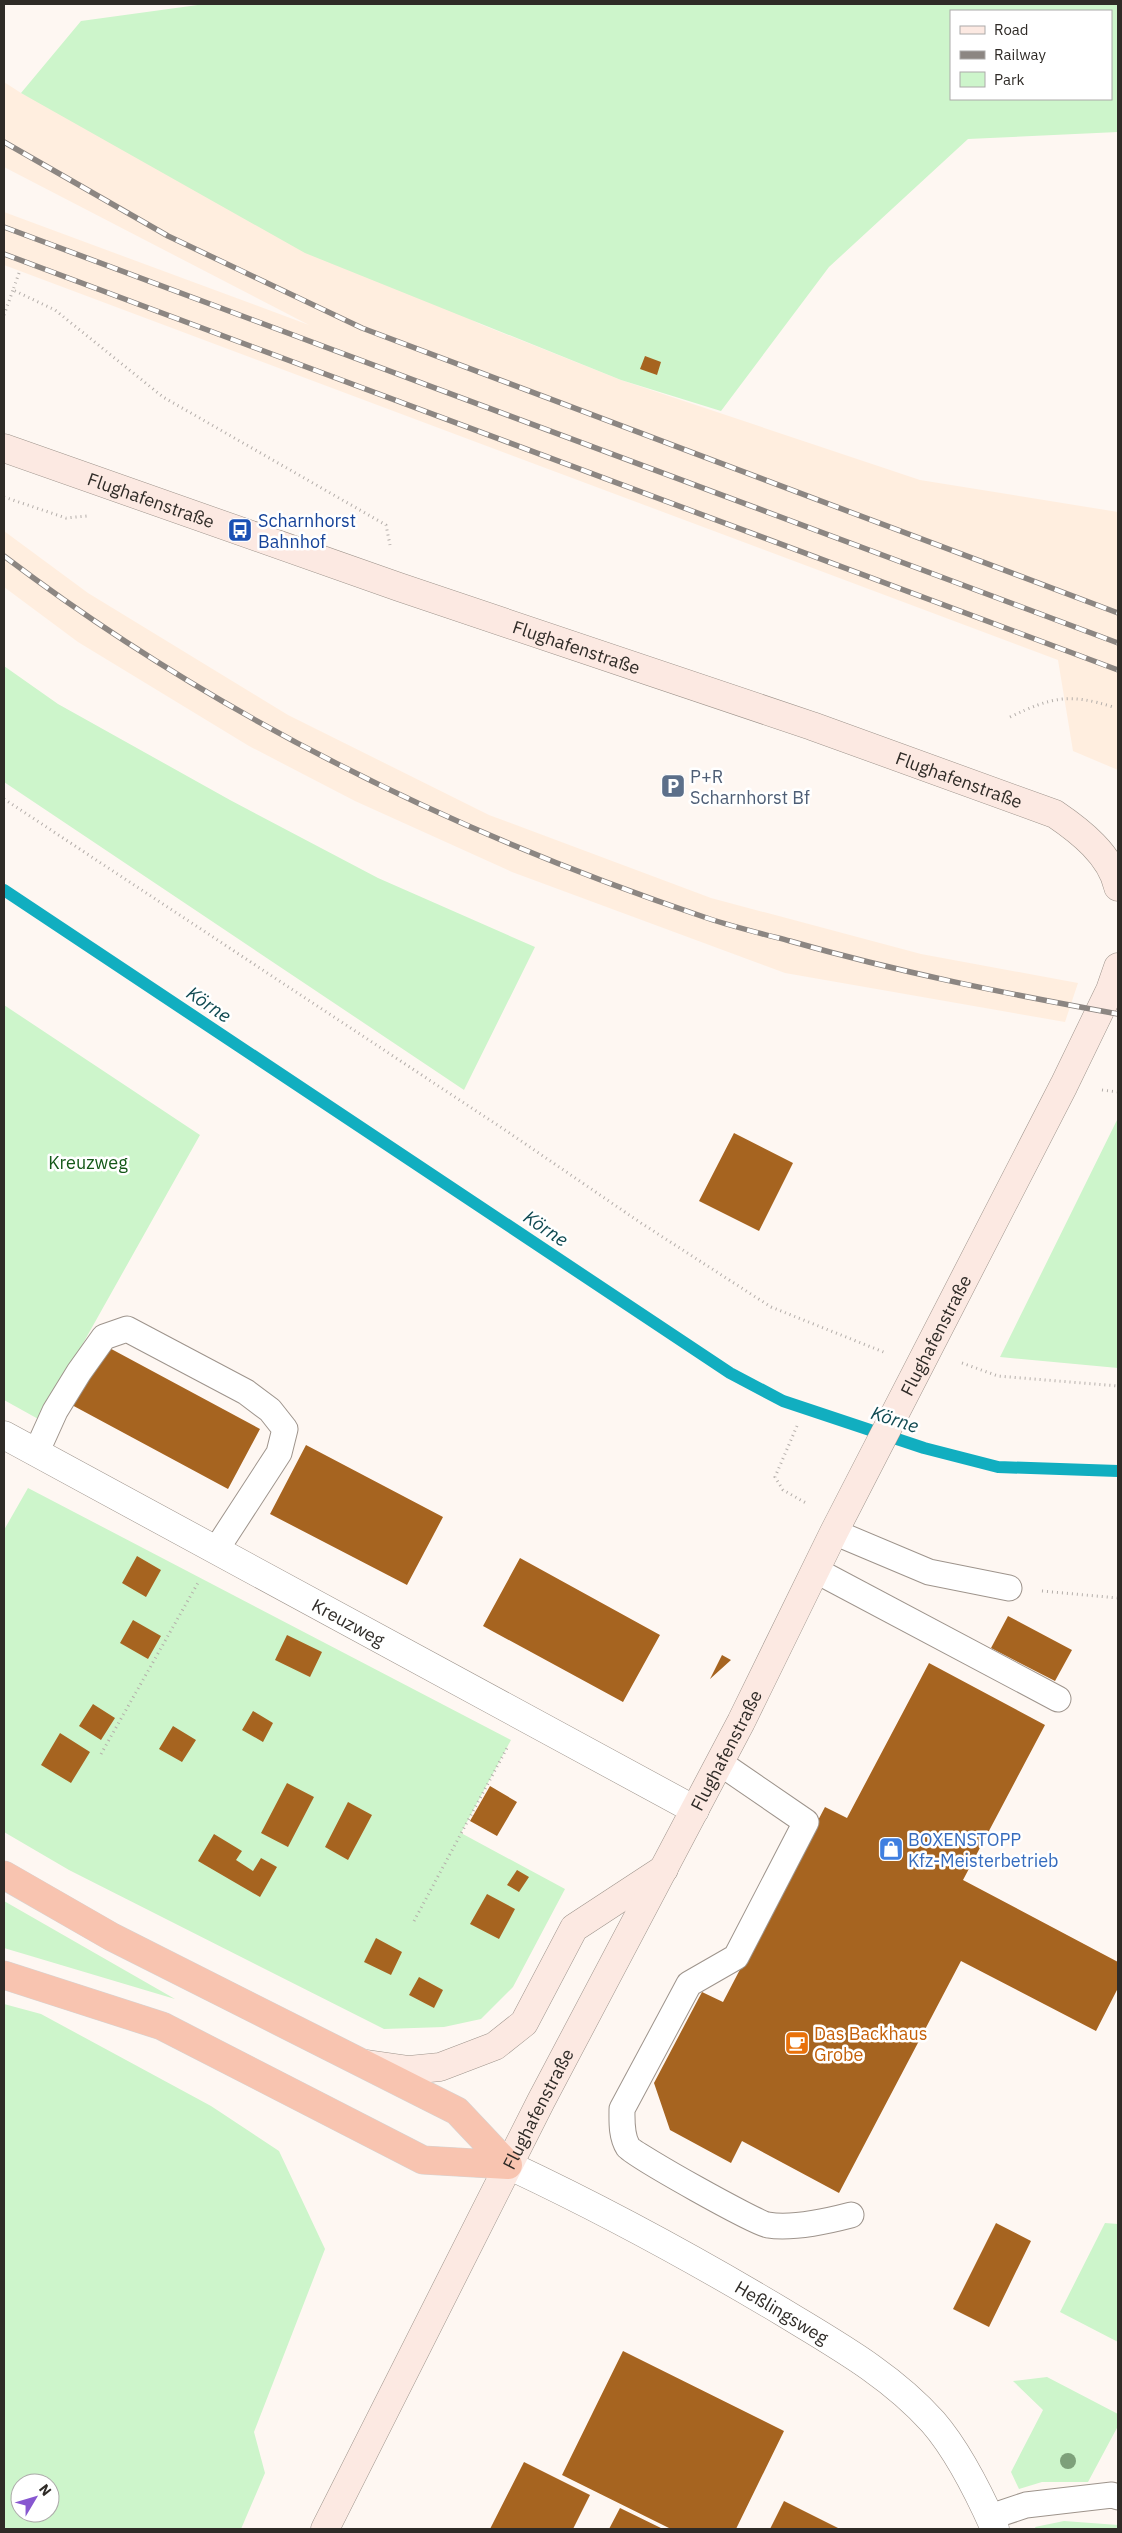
<svg xmlns="http://www.w3.org/2000/svg" width="1122" height="2533" font-family="'IBM Plex Sans',sans-serif">
	<rect width="100%" height="100%" fill="#fef7f2"/>
	<!-- built -->
	<path fill="#ffeedf" d="M 4,82 L 21,93 L 480,324 L 621,380 L 920,480 L 1118,512 L 1118,770 L 1073,751 L 1058,660 L 4,265 L 4,212 L 309,325 L 4,167 Z
		M 4,531 L 88,593 L 288,715 L 489,815 L 711,898 L 921,954 L 1078,983 L 1065,1022 L 785,973 L 512,872 L 355,801 L 249,746 L 78,642 L 4,587 Z"/>
	<!-- green -->
	<path fill="#cdf5cb" fill-rule="evenodd" d="M 205,4 L 1118,4 L 1118,132 L 968,139 L 829,267 L 721,411 L 621,380 L 305,253 L 21,93 L 81,21 ZM 951,11 L 1111,11 L 1111,99 L 951,99 Z
		M 4,666 L 58,704 L 230,800 L 378,878 L 535,947 L 464,1090 L 4,782 Z
		M 4,1005 L 200,1135 L 40,1420 L 4,1400 Z
		M 1118,1118 L 1118,1368 L 1000,1357 Z
		M 28,1488 L 511,1740 L 461,1833 L 565,1889 L 513,1987 L 481,2019 L 444,2027 L 384,2029 L 69,1870 L 4,1832 L 4,1530 Z
		M 4,1901 L 175,1999 L 4,1948 Z
		M 4,2004 L 41,2014 L 211,2106 L 279,2151 L 325,2249 L 254,2432 L 265,2473 L 241,2529 L 4,2529 ZM 20,2483 L 50,2483 L 50,2513 L 20,2513 Z
		M 1105,2223 L 1118,2224 L 1118,2342 L 1060,2312 Z
		M 1047,2377 L 1118,2414 L 1118,2426 L 1088,2482 L 1042,2482 L 1019,2489 L 1011,2472 L 1043,2410 L 1013,2381 Z
		M 1064,2521 L 1118,2525 L 1118,2529 L 1036,2529 L 1035,2527 Z"/>
	<g fill="none" stroke-linecap="round" stroke-linejoin="round">
		<!-- stream -->
		<path stroke="#11aec0" stroke-width="12" d="M 4,890 L 730,1373 L 783,1401 L 924,1448 L 998,1467 L 1118,1471"/>
	</g>
	<!-- building -->
	<path fill="#a66420" d="M 645,356 L 661,362 L 657,375 L 640,369 Z
		M 734,1133 L 793,1163 L 759,1231 L 699,1201 Z
		M 102,1344 L 260,1429 L 228,1489 L 70,1404 Z
		M 306,1445 L 443,1517 L 407,1585 L 270,1514 Z
		M 137,1556 L 161,1570 L 146,1597 L 122,1583 Z
		M 520,1558 L 660,1635 L 623,1702 L 483,1626 Z
		M 1008,1616 L 1072,1650 L 1055,1681 L 991,1648 Z
		M 133,1620 L 161,1636 L 148,1659 L 120,1643 Z
		M 287,1635 L 322,1652 L 310,1677 L 275,1660 Z
		M 722,1655 L 731,1660 L 710,1679 Z
		M 929,1663 L 1045,1725 L 963,1880 L 1118,1962 L 1118,1988 L 1096,2031 L 961,1961 L 839,2193 L 742,2141 L 731,2163 L 670,2130 L 654,2083 L 702,1992 L 723,2002 L 825,1807 L 847,1818 Z
		M 93,1704 L 115,1718 L 101,1740 L 79,1726 Z
		M 253,1711 L 273,1723 L 263,1742 L 242,1730 Z
		M 173,1726 L 196,1740 L 182,1762 L 159,1749 Z
		M 60,1733 L 90,1752 L 71,1783 L 41,1765 Z
		M 287,1783 L 314,1797 L 288,1847 L 261,1833 Z
		M 490,1786 L 517,1802 L 497,1836 L 470,1821 Z
		M 348,1802 L 372,1815 L 348,1860 L 325,1847 Z
		M 214,1834 L 242,1851 L 236,1860 L 253,1871 L 261,1858 L 277,1867 L 260,1897 L 198,1861 Z
		M 517,1870 L 529,1877 L 519,1892 L 507,1885 Z
		M 487,1894 L 515,1909 L 499,1939 L 470,1924 Z
		M 376,1938 L 402,1952 L 391,1975 L 364,1962 Z
		M 419,1977 L 443,1990 L 434,2008 L 409,1995 Z
		M 996,2223 L 1031,2241 L 989,2327 L 953,2309 Z
		M 623,2351 L 784,2431 L 736,2529 L 671,2529 L 562,2475 Z
		M 524,2462 L 590,2495 L 573,2529 L 490,2529 Z
		M 784,2501 L 840,2529 L 770,2529 Z
		M 620,2508 L 663,2529 L 609,2529 Z"/>
	<g fill="none" stroke-linecap="round" stroke-linejoin="round">
		<defs>
			<path id="service" d="M 36,1453 L 55,1411 L 79,1372 L 104,1337 L 127,1329 L 246,1392 L 270,1410 L 285,1429 L 279,1453 L 216,1550
				M 834,1532 L 929,1572 L 1009,1588
				M 815,1570 L 1058,1699
				M 720,1763 L 806,1822 L 736,1957 L 689,1984 L 622,2109 C 622,2121 621,2136 628,2147 C 634,2155 757,2224 768,2225 C 791,2229 828,2221 851,2215
				M 990,2517 L 1026,2505 L 1112,2495 L 1118,2497"/>
			<g id="minor">
				<path id="s1" d="M 4,1435 L 695,1810"/>
			</g>
			<g id="tertiary">
				<path id="s2" d="M 508,2165 C 602,2209 692,2258 781,2311 C 835,2344 890,2374 933,2422 C 959,2452 979,2493 995,2529"/>
			</g>
			<g id="secondary">
				<path id="s3" d="M 4,448 L 399,587 L 812,726 L 1055,814 C 1080,831 1111,855 1118,887"/>
				<path d="M 367,2064 L 409,2070 L 440,2067 L 495,2046 L 524,2023 L 574,1928 L 664,1869"/>
				<path id="s4" d="M 325,2529 L 541,2101 L 741,1722 L 834,1532 L 1064,1085 L 1110,990 L 1118,967"/>
			</g>
			<path id="trunk" d="M 4,1875 L 112,1937 L 457,2111 L 508,2165
				M 4,1975 L 162,2026 L 423,2160 L 508,2165"/>
		</defs>
		<!-- service casing -->
		<use href="#service" stroke="#9e948c" stroke-width="27"/>
		<!-- minor casing -->
		<use href="#minor" stroke="#9e948c" stroke-width="29"/>
		<!-- tertiary casing -->
		<use href="#tertiary" stroke="#9e948c" stroke-width="29"/>
		<!-- secondary casing -->
		<use href="#secondary" stroke="#9e948c" stroke-width="29"/>
		<!-- trunk casing -->
		<use href="#trunk" stroke="#d5d5d4" stroke-width="29"/>
		<!-- path -->
		<path stroke="#b4aeaa" stroke-width="3" stroke-dasharray="1 4" stroke-linecap="butt" d="M 19,273 L 13,290 L 55,310 L 163,397 L 386,525 L 390,545
			M 4,315 L 13,290
			M 4,497 L 66,518 L 87,516
			M 1010,717 C 1052,697 1069,693 1113,707
			M 4,799 L 505,1130 L 641,1223 L 771,1307 L 886,1353
			M 1102,1090 L 1118,1092
			M 962,1363 L 998,1376 L 1118,1386
			M 797,1426 L 775,1477 L 783,1490 L 806,1503
			M 1042,1591 L 1118,1598
			M 101,1754 L 199,1581
			M 414,1921 L 507,1748"/>
		<!-- service -->
		<use href="#service" stroke="#fff" stroke-width="25"/>
		<!-- minor -->
		<use href="#minor" stroke="#fff" stroke-width="28"/>
		<!-- tertiary -->
		<use href="#tertiary" stroke="#fff" stroke-width="28"/>
		<!-- secondary -->
		<use href="#secondary" stroke="#fce9e2" stroke-width="28"/>
		<!-- trunk -->
		<use href="#trunk" stroke="#f8c4b0" stroke-width="28"/>
		<defs>
			<path id="rail" d="M 4,142 L 168,236 L 362,328 L 1118,613
				M 4,227 L 1118,643
				M 4,254 L 1118,670
				M 4,556 C 215,716 457,834 707,918 C 734,927 763,934 790,941 C 898,972 1008,994 1118,1014"/>
		</defs>
		<!-- rail casing -->
		<use href="#rail" stroke="#8c8682" stroke-width="5.5"/>
		<!-- rail -->
		<use href="#rail" stroke="#fff" stroke-width="4" stroke-dasharray="11" stroke-linecap="butt"/>
	</g>
	<!-- trees -->
	<circle fill="#7da07a" cx="1068" cy="2461" r="8"/>
	<!-- icons -->
	<defs>
		<symbol id="bus-square" viewBox="-11 -11 22 22"><rect x="-9" y="-9" width="18" height="18" rx="4" fill="#1a4fb4" stroke="#fff"/><path d="M-5-6H5V4H4V6H2V4H-2V6H-4V4H-5ZM-3.5-4V0h7V-4ZM-3.5 1.2v1.5H-2V1.2ZM2 1.2v1.5H3.5V1.2Z" fill="#fff"/></symbol>
		<symbol id="parking-square" viewBox="-11 -11 22 22"><rect x="-9" y="-9" width="18" height="18" rx="4" fill="#5c6f8a" stroke="#fff"/><path d="M-3.5-5.5H1a3.5 3.5 0 0 1 0 7H-1V5.5H-3.5ZM-1-3.4V-.6H.8a1.4 1.4 0 0 0 0-2.8Z" fill="#fff"/></symbol>
		<symbol id="shop-square" viewBox="-11 -11 22 22"><rect x="-9" y="-9" width="18" height="18" rx="4" fill="#3f7fe0" stroke="#fff"/><path d="M-5-2.5h2.3a2.7 3.5 0 0 1 5.4 0H5L5.5 6h-11ZM-1.5-2.5h3a1.5 2.3 0 0 0-3 0Z" fill="#fff"/></symbol>
		<symbol id="cafe-square" viewBox="-11 -11 22 22"><rect x="-9" y="-9" width="18" height="18" rx="4" fill="#e8710a" stroke="#fff"/><path d="M-5.5-4.5H6V0H3Q3 3.5 0 3.5H-2.5Q-5.5 3.5-5.5 0ZM3-3.2v2h1.7v-2ZM-6 4.5H4V6H-6Z" fill="#fff"/></symbol>
	</defs>
	<g fill-rule="evenodd">
		<use href="#bus-square" x="226" y="516" width="28" height="28"/>
		<use href="#parking-square" x="659" y="772" width="28" height="28"/>
		<use href="#shop-square" x="877" y="1835" width="28" height="28"/>
		<use href="#cafe-square" x="783" y="2029" width="28" height="28"/>
	</g>
	<g text-anchor="middle" dominant-baseline="central" stroke-width="5" stroke-linejoin="round" paint-order="stroke">
		<!-- street labels -->
		<g font-size="18" fill="#2f2b27" stroke="#fff">
			<text stroke="none"><textPath href="#s3" startOffset="156">Flughafenstraße</textPath></text>
			<text stroke="none"><textPath href="#s3" startOffset="606">Flughafenstraße</textPath></text>
			<text stroke="none"><textPath href="#s3" startOffset="1011">Flughafenstraße</textPath></text>
			<text stroke="none"><textPath href="#s4" startOffset="1341">Flughafenstraße</textPath></text>
			<text stroke="none"><textPath href="#s1" startOffset="392">Kreuzweg</textPath></text>
			<text stroke="none"><textPath href="#s4" startOffset="876">Flughafenstraße</textPath></text>
			<text stroke="none"><textPath href="#s4" startOffset="471">Flughafenstraße</textPath></text>
			<text stroke="none"><textPath href="#s2" startOffset="311">Heßlingsweg</textPath></text>
		</g>
		<!-- transit labels -->
		<g font-size="18" fill="#164399" stroke="#fff" text-anchor="start">
			<text x="258" y="520">Scharnhorst<tspan x="258" dy="21">Bahnhof</tspan></text>
		</g>
		<!-- service labels -->
		<g font-size="18" fill="#4e5e75" stroke="#fff" text-anchor="start">
			<text x="690" y="776">P+R<tspan x="690" dy="21">Scharnhorst Bf</tspan></text>
		</g>
		<!-- park labels -->
		<g font-size="18" fill="#145818" stroke="#fff">
			<text x="88" y="1162">Kreuzweg</text>
		</g>
		<!-- shop labels -->
		<g font-size="18" fill="#366cbe" stroke="#fff" text-anchor="start">
			<text x="908" y="1839">BOXENSTOPP<tspan x="908" dy="21">Kfz-Meisterbetrieb</tspan></text>
		</g>
		<!-- food labels -->
		<g font-size="18" fill="#c56008" stroke="#fff" text-anchor="start">
			<text x="814" y="2033">Das Backhaus<tspan x="814" dy="21">Grobe</tspan></text>
		</g>
		<!-- water labels -->
		<g font-size="19" font-style="italic" fill="#114b53" stroke="#fff">
			<text transform="translate(209 1004) rotate(34)">Körne</text>
			<text transform="translate(546 1228) rotate(34)">Körne</text>
			<text transform="translate(895 1419) rotate(18)">Körne</text>
		</g>
	</g>
	<!-- border -->
	<rect width="1122" height="2533" fill="none" stroke="#2f2b27" stroke-width="10"/>
	<!-- legend -->
	<rect x="950" y="10" width="162" height="90" fill="#ffffff" stroke="#acaaa9"/>
	<rect x="960" y="26" width="25" height="8" fill="#fce9e2" stroke="#acaaa9"/>
	<text x="994" y="35" font-size="15" fill="#2f2b27">Road</text>
	<rect x="960" y="51" width="25" height="8" fill="#8c8682" stroke="#acaaa9"/>
	<text x="994" y="60" font-size="15" fill="#2f2b27">Railway</text>
	<rect x="960" y="72" width="25" height="15" fill="#cdf5cb" stroke="#acaaa9"/>
	<text x="994" y="85" font-size="15" fill="#2f2b27">Park</text>
	<!-- north arrow -->
	<g transform="translate(35 2498) rotate(52)"><circle r="24" fill="#ffffff" stroke="#acaaa9"/>
	<path d="M0-4L9 19L0 12L-9 19Z" fill="#8757d0"/>
	<text y="-8" font-size="14" font-weight="bold" text-anchor="middle" fill="#2f2b27">N</text>
	</g>
</svg>
